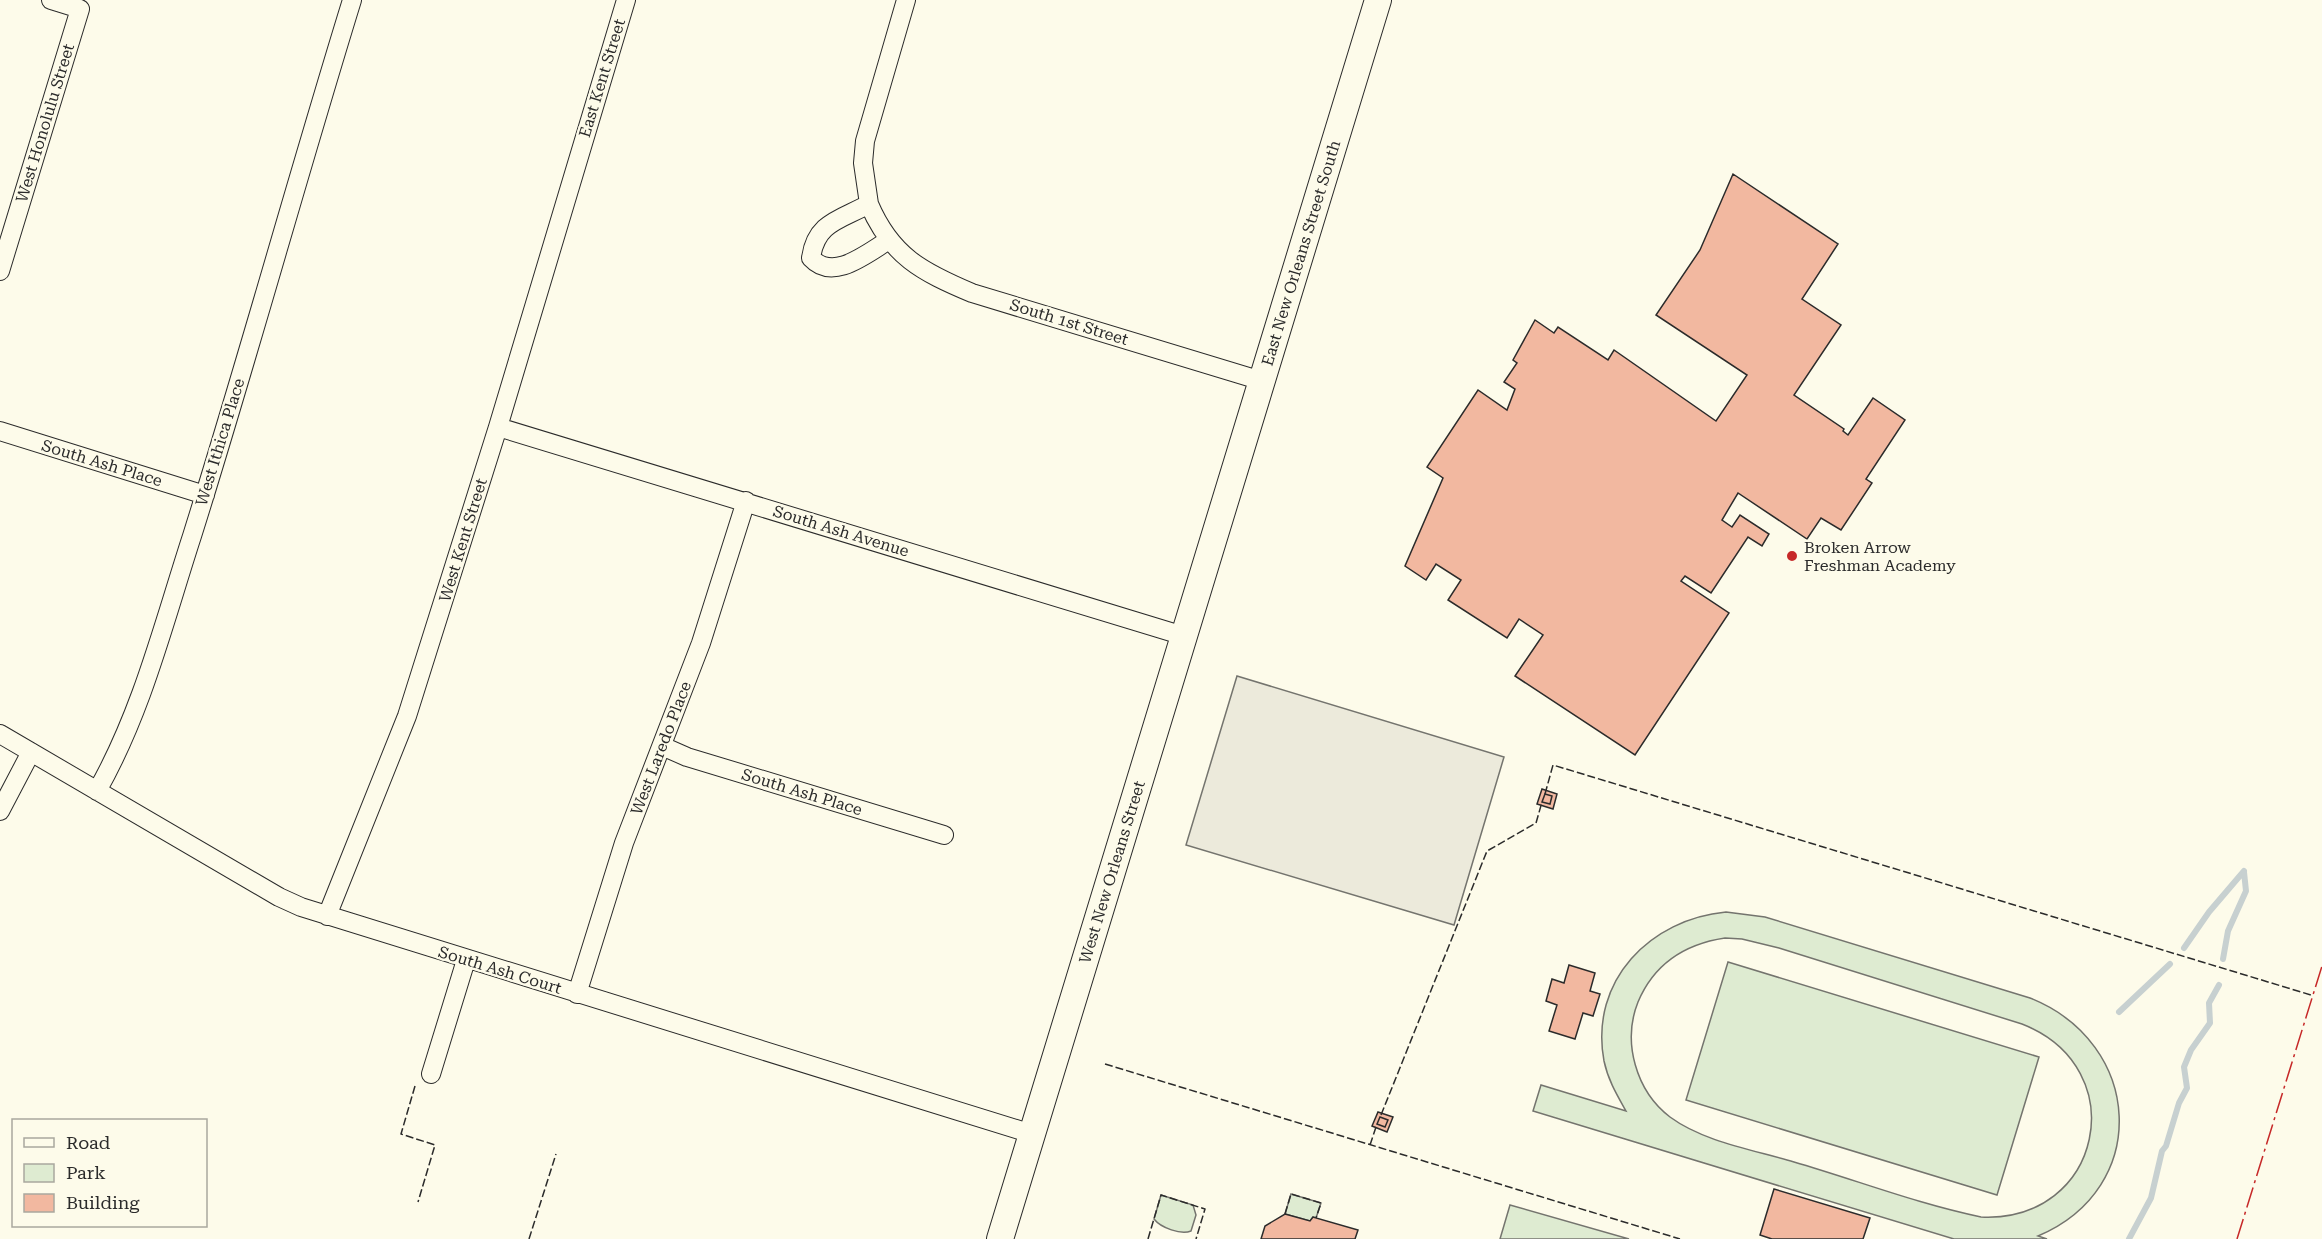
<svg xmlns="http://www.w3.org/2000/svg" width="2322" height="1239" font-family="'Roboto Serif',serif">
	<rect width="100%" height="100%" fill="#fdfbea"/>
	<!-- green -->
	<path fill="#deebd1" stroke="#74746e" stroke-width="1.5" fill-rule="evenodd" d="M 1726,912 L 1765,917 L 2030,998 C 2143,1043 2152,1188 2038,1236 L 2047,1239 L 1954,1239 L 1533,1111 L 1541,1085 L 1626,1111 C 1617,1095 1608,1080 1604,1061 C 1589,980 1651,919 1726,912 ZM 1725,938 L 1742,939 L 1779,948 L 2022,1024 C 2135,1068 2102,1223 1981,1217 C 1918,1204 1856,1180 1794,1162 C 1754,1150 1704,1142 1670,1117 C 1636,1091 1622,1042 1638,1002 C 1654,964 1685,944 1725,938 Z
		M 1728,962 L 2039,1057 L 1997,1195 L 1686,1100 Z
		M 1291,1194 L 1321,1203 L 1316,1218 L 1313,1217 L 1310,1221 L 1285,1214 Z
		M 1161,1195 L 1193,1205 L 1196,1215 L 1191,1231 C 1181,1235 1161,1228 1154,1219 Z
		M 1510,1205 L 1629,1239 L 1500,1239 Z"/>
	<!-- parking -->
	<path fill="#eceadb" stroke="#74746e" stroke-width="1.5" d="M 1237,676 L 1504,757 L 1454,925 L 1186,845 Z"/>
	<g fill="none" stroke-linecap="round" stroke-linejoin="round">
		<!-- stream -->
		<path stroke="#c7d0d0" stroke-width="6" d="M 2184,948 L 2209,912 L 2244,871
			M 2223,959 L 2228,931 L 2246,891 L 2244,872
			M 2119,1012 L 2170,964
			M 2129,1239 L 2151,1198 L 2162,1151 L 2166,1146 L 2179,1103 L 2187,1088 L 2184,1067 L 2191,1050 L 2210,1023 L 2209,1003 L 2219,985"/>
	</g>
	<!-- building -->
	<path fill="#f2b8a0" stroke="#2b2b2b" stroke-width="1.5" fill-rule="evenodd" d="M 1733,174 L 1838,244 L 1802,299 L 1841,325 L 1794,395 L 1844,429 L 1843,431 L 1848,435 L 1873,398 L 1905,420 L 1866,479 L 1872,483 L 1841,530 L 1821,518 L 1807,539 L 1738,493 L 1722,520 L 1732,527 L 1740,515 L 1769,534 L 1762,546 L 1748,537 L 1711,593 L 1685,576 L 1681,581 L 1729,613 L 1635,755 L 1515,676 L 1543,635 L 1519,619 L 1507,638 L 1448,600 L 1461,580 L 1436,564 L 1426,580 L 1405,566 L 1443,478 L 1427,467 L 1478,390 L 1507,410 L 1515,389 L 1504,382 L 1517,363 L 1513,360 L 1535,320 L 1554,333 L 1558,327 L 1608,360 L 1614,350 L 1716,421 L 1747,375 L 1656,315 L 1700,250 Z
		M 1542,789 L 1557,794 L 1553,809 L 1537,804 ZM 1545,794 L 1552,796 L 1550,804 L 1542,802 Z
		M 1545,794 L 1552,796 L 1550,804 L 1542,802 Z
		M 1569,965 L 1595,973 L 1590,991 L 1600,994 L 1593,1016 L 1583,1013 L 1575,1039 L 1549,1031 L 1557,1005 L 1546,1001 L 1552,979 L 1564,983 Z
		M 1378,1112 L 1393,1117 L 1387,1132 L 1372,1126 ZM 1380,1117 L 1388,1120 L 1385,1127 L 1377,1124 Z
		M 1380,1117 L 1388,1120 L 1385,1127 L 1377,1124 Z
		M 1774,1189 L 1870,1218 L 1863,1239 L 1772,1239 L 1760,1235 Z
		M 1285,1214 L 1310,1221 L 1313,1217 L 1358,1230 L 1355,1239 L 1261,1239 L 1265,1226 Z"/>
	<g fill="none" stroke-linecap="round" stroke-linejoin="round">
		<defs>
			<path id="minor" d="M 869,204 C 891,256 922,272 972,293 L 1262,381
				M 889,240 C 866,254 833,282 811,258 C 816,222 840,220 869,204 L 863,163 L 865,141 L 906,0
				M 0,271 L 80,9 L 51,0
				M 498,427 L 1184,636
				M 0,431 L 205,495
				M 0,734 L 279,897 L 301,907 L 1032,1134
				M 662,746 L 687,757 L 944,835
				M 97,791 C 142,712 164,622 192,536 C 248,358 297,178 352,0
				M 0,811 L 31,752
				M 327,916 L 407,716 L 498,427 L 626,0
				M 577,994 L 624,843 L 701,643 L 746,501
				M 431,1074 L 466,960"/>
			<path id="secondary" d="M 1000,1239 L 1378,0"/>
		</defs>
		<!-- minor casing -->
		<use href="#minor" stroke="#2b2b2b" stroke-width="20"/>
		<!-- secondary casing -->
		<use href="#secondary" stroke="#2b2b2b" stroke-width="28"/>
		<!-- minor -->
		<use href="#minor" stroke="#fdfbea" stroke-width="18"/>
		<!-- secondary -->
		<use href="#secondary" stroke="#fdfbea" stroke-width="26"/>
		<!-- fence -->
		<path stroke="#2b2b2b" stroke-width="1.5" stroke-dasharray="8 3" stroke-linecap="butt" d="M 1545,794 L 1553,765 L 2311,995
			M 1105,1064 L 1680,1239
			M 415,1086 L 401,1134 L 435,1145 L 418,1202
			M 1381,1115 L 1487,851 L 1536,823 L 1542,802
			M 1370,1145 L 1377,1124
			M 1285,1214 L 1291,1194 L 1321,1203 L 1316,1218
			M 529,1239 L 556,1154
			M 1148,1239 L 1161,1195 L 1205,1209 L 1196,1239"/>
		<!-- power -->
		<path stroke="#c62828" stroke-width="1.5" stroke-dasharray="21 4.5 3 4.5" stroke-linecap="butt" d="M 2237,1239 L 2322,966"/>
	</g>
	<!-- markers -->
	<circle fill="#c62828" stroke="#fdfbea" stroke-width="2" cx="1792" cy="556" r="6"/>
	<g text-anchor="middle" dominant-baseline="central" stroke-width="4.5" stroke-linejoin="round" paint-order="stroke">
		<!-- street labels -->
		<g font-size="16" fill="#2b2b2b" stroke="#fdfbea">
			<text transform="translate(602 78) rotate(-73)">East Kent Street</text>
			<text transform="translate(45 123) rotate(-73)">West Honolulu Street</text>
			<text transform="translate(1301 253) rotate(-73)">East New Orleans Street South</text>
			<text transform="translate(1069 322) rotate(17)">South 1st Street</text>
			<text transform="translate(220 442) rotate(-73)">West Ithica Place</text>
			<text transform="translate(102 463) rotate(17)">South Ash Place</text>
			<text transform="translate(841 531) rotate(17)">South Ash Avenue</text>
			<text transform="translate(463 540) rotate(-73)">West Kent Street</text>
			<text transform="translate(661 748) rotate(-69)">West Laredo Place</text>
			<text transform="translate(802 792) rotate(17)">South Ash Place</text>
			<text transform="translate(1112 872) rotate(-73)">West New Orleans Street</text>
			<text transform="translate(500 970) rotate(17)">South Ash Court</text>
		</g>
		<!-- poi labels -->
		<g font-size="16" fill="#2b2b2b" stroke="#fdfbea" text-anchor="start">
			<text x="1804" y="547">Broken Arrow<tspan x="1804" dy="18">Freshman Academy</tspan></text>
		</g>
	</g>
	<!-- legend -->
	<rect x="12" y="1119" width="195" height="108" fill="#fdfbea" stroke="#a9a89e" stroke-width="1.5"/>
	<rect x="24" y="1138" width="30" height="9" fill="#fdfbea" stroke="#a9a89e" stroke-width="1.5"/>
	<text x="66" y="1149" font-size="18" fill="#2b2b2b">Road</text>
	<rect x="24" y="1164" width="30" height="18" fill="#deebd1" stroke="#a9a89e" stroke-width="1.5"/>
	<text x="66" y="1179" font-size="18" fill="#2b2b2b">Park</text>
	<rect x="24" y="1194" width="30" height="18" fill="#f2b8a0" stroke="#a9a89e" stroke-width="1.5"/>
	<text x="66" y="1209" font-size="18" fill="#2b2b2b">Building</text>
</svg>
